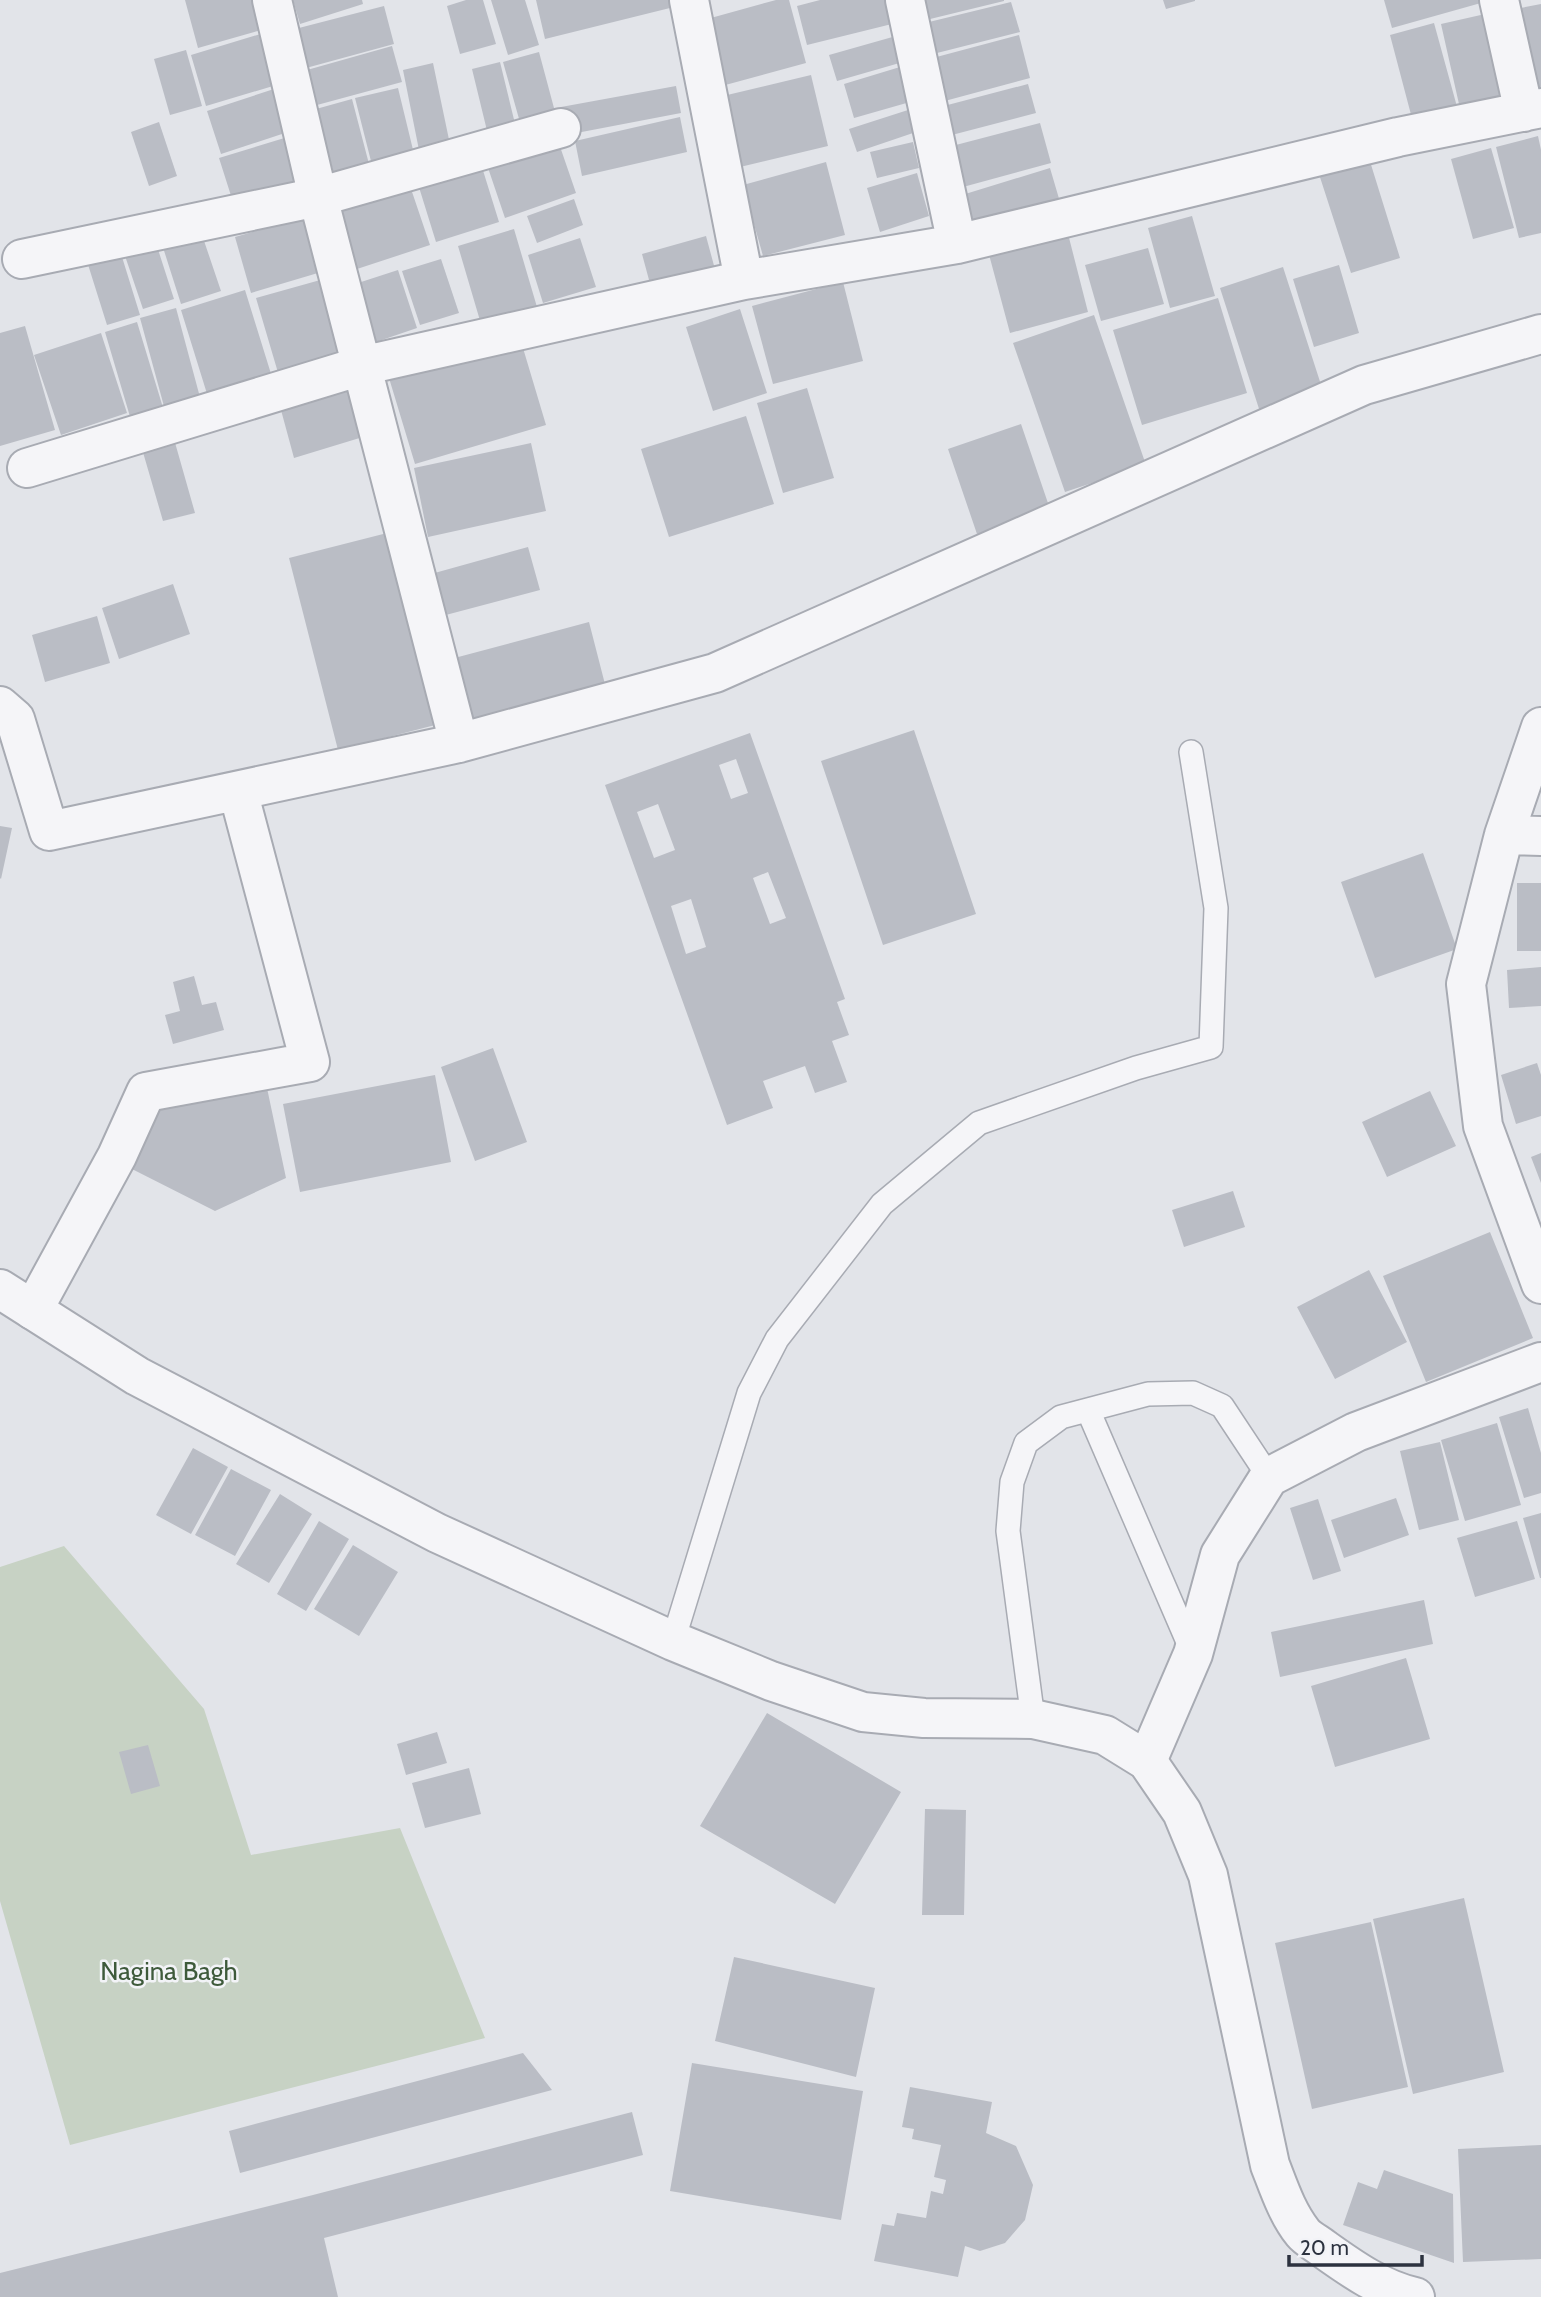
<svg xmlns="http://www.w3.org/2000/svg" width="1541" height="2297" font-family="Cabin,sans-serif">
	<rect width="100%" height="100%" fill="#e2e4e9"/>
	<!-- green -->
	<path fill="#c7d2c4" d="M 64,1546 L 204,1709 L 251,1855 L 400,1828 L 485,2038 L 70,2145 L 0,1901 L 0,1567 Z"/>
	<!-- building -->
	<path fill="#babdc5" fill-rule="evenodd" d="M 185,0 L 257,0 L 265,29 L 198,48 Z
		M 293,0 L 362,0 L 363,4 L 300,24 Z
		M 466,0 L 483,0 L 496,44 L 460,54 L 447,6 Z
		M 491,0 L 525,0 L 539,45 L 508,55 Z
		M 536,0 L 672,0 L 674,7 L 545,39 Z
		M 776,0 L 789,0 L 806,63 L 718,87 L 700,21 Z
		M 820,0 L 895,0 L 900,22 L 807,45 L 797,6 Z
		M 920,0 L 1004,0 L 1004,1 L 926,20 Z
		M 1163,0 L 1195,0 L 1195,1 L 1166,9 Z
		M 1384,0 L 1488,0 L 1488,1 L 1392,28 Z
		M 1011,2 L 1020,32 L 937,53 L 929,22 Z
		M 1541,4 L 1541,102 L 1505,11 Z
		M 384,6 L 394,44 L 306,68 L 295,29 Z
		M 1494,12 L 1514,102 L 1461,113 L 1441,24 Z
		M 1434,23 L 1459,114 L 1414,126 L 1390,35 Z
		M 267,32 L 283,83 L 206,106 L 191,55 Z
		M 1019,35 L 1030,78 L 941,102 L 929,59 Z
		M 896,36 L 903,62 L 837,81 L 829,55 Z
		M 392,46 L 402,82 L 317,105 L 307,70 Z
		M 186,50 L 202,106 L 170,115 L 154,59 Z
		M 539,52 L 558,123 L 523,133 L 503,62 Z
		M 500,62 L 518,136 L 490,143 L 472,69 Z
		M 433,63 L 452,154 L 421,160 L 403,70 Z
		M 900,67 L 910,102 L 854,118 L 844,84 Z
		M 811,75 L 828,146 L 740,167 L 723,96 Z
		M 1028,84 L 1036,113 L 948,136 L 940,107 Z
		M 676,86 L 681,113 L 566,135 L 561,107 Z
		M 277,88 L 291,131 L 221,154 L 207,111 Z
		M 398,88 L 415,158 L 373,169 L 355,98 Z
		M 352,99 L 369,164 L 334,174 L 316,109 Z
		M 908,110 L 916,132 L 857,152 L 849,129 Z
		M 680,117 L 687,152 L 582,176 L 575,141 Z
		M 159,122 L 177,176 L 149,186 L 131,132 Z
		M 1040,123 L 1051,163 L 963,187 L 952,146 Z
		M 555,132 L 576,193 L 505,218 L 484,156 Z
		M 291,136 L 304,180 L 233,202 L 219,158 Z
		M 1538,136 L 1541,150 L 1541,233 L 1519,238 L 1496,147 Z
		M 913,142 L 919,168 L 877,178 L 870,152 Z
		M 1491,148 L 1514,228 L 1473,239 L 1451,159 Z
		M 1368,155 L 1400,258 L 1351,273 L 1318,171 Z
		M 826,162 L 845,235 L 763,256 L 743,185 Z
		M 481,164 L 499,222 L 436,242 L 418,184 Z
		M 1050,168 L 1060,202 L 972,229 L 962,195 Z
		M 917,173 L 929,216 L 880,232 L 867,188 Z
		M 408,180 L 430,245 L 357,269 L 335,204 Z
		M 574,199 L 583,225 L 537,243 L 527,216 Z
		M 312,215 L 328,270 L 251,293 L 235,237 Z
		M 1192,216 L 1215,296 L 1170,308 L 1148,228 Z
		M 199,226 L 221,291 L 181,304 L 160,238 Z
		M 1066,226 L 1088,312 L 1010,333 L 987,247 Z
		M 514,229 L 537,307 L 481,324 L 458,246 Z
		M 706,236 L 716,273 L 652,291 L 642,254 Z
		M 154,237 L 174,299 L 143,309 L 122,247 Z
		M 580,238 L 596,287 L 543,303 L 528,255 Z
		M 118,244 L 140,315 L 107,325 L 85,255 Z
		M 1148,248 L 1164,304 L 1101,321 L 1085,265 Z
		M 441,259 L 459,313 L 420,325 L 402,271 Z
		M 1339,265 L 1359,333 L 1314,347 L 1293,279 Z
		M 1283,267 L 1324,394 L 1261,415 L 1220,288 Z
		M 398,270 L 417,328 L 376,342 L 358,283 Z
		M 331,277 L 353,355 L 279,376 L 256,298 Z
		M 843,282 L 863,361 L 773,384 L 752,306 Z
		M 245,290 L 272,377 L 208,397 L 181,310 Z
		M 1218,298 L 1247,393 L 1142,425 L 1113,330 Z
		M 176,308 L 201,401 L 165,410 L 140,318 Z
		M 740,309 L 767,393 L 713,411 L 686,327 Z
		M 1094,315 L 1146,465 L 1065,492 L 1013,343 Z
		M 137,322 L 164,411 L 131,420 L 105,332 Z
		M 25,326 L 55,430 L 0,446 L 0,333 Z
		M 101,333 L 127,413 L 61,435 L 34,355 Z
		M 520,338 L 546,425 L 415,464 L 389,378 Z
		M 363,387 L 376,433 L 294,458 L 281,410 Z
		M 807,388 L 834,478 L 783,493 L 757,403 Z
		M 746,416 L 774,504 L 669,537 L 641,449 Z
		M 1021,424 L 1050,509 L 977,534 L 948,449 Z
		M 172,432 L 195,513 L 163,521 L 140,442 Z
		M 531,443 L 546,511 L 428,537 L 414,468 Z
		M 395,531 L 443,723 L 338,750 L 289,558 Z
		M 528,547 L 540,590 L 442,616 L 431,574 Z
		M 173,584 L 190,634 L 119,659 L 102,608 Z
		M 97,616 L 110,663 L 45,682 L 32,635 Z
		M 589,622 L 607,692 L 465,728 L 447,660 Z
		M 914,730 L 976,914 L 883,945 L 821,761 Z
		M 750,733 L 845,999 L 837,1002 L 849,1035 L 832,1041 L 847,1082 L 815,1093 L 805,1066 L 763,1081 L 773,1108 L 727,1125 L 605,785 ZM 736,759 L 748,793 L 731,799 L 719,765 ZM 658,804 L 675,850 L 654,858 L 637,812 ZM 768,872 L 786,918 L 770,924 L 753,878 ZM 691,899 L 706,947 L 686,954 L 671,906 Z
		M 0,826 L 12,828 L 1,879 L 0,878 Z
		M 1423,853 L 1457,949 L 1375,978 L 1341,882 Z
		M 1517,883 L 1541,883 L 1541,951 L 1517,951 Z
		M 1541,967 L 1541,1006 L 1509,1008 L 1507,970 Z
		M 194,976 L 202,1005 L 216,1002 L 224,1030 L 173,1044 L 165,1015 L 180,1011 L 173,982 Z
		M 493,1048 L 527,1142 L 475,1161 L 441,1067 Z
		M 1537,1063 L 1541,1075 L 1541,1116 L 1516,1124 L 1501,1075 Z
		M 435,1075 L 451,1162 L 300,1192 L 283,1104 Z
		M 267,1088 L 286,1178 L 215,1211 L 128,1167 L 140,1109 Z
		M 1430,1091 L 1456,1146 L 1387,1177 L 1362,1122 Z
		M 1541,1153 L 1541,1183 L 1531,1157 Z
		M 1233,1191 L 1245,1227 L 1184,1247 L 1172,1210 Z
		M 1490,1232 L 1533,1338 L 1426,1382 L 1383,1276 Z
		M 1369,1270 L 1407,1342 L 1335,1379 L 1297,1307 Z
		M 1528,1408 L 1541,1453 L 1541,1493 L 1524,1498 L 1499,1417 Z
		M 1497,1423 L 1521,1505 L 1465,1521 L 1441,1440 Z
		M 1440,1442 L 1459,1520 L 1419,1530 L 1400,1451 Z
		M 193,1448 L 228,1467 L 191,1534 L 156,1515 Z
		M 231,1469 L 271,1490 L 235,1556 L 195,1535 Z
		M 280,1494 L 312,1514 L 269,1583 L 236,1564 Z
		M 1396,1498 L 1409,1535 L 1344,1558 L 1331,1520 Z
		M 1318,1499 L 1341,1571 L 1313,1580 L 1290,1508 Z
		M 1541,1513 L 1541,1578 L 1540,1578 L 1523,1518 Z
		M 319,1521 L 349,1539 L 306,1611 L 277,1594 Z
		M 1517,1521 L 1535,1579 L 1475,1597 L 1457,1538 Z
		M 353,1545 L 398,1572 L 359,1636 L 314,1609 Z
		M 1424,1600 L 1433,1644 L 1280,1677 L 1271,1632 Z
		M 1406,1658 L 1430,1739 L 1335,1767 L 1311,1686 Z
		M 767,1713 L 901,1792 L 835,1904 L 700,1826 Z
		M 437,1732 L 447,1763 L 406,1775 L 397,1744 Z
		M 148,1745 L 160,1786 L 131,1794 L 119,1752 Z
		M 469,1768 L 481,1814 L 425,1828 L 412,1783 Z
		M 925,1809 L 966,1810 L 964,1915 L 922,1915 Z
		M 1464,1898 L 1504,2072 L 1413,2094 L 1373,1919 Z
		M 1371,1922 L 1408,2087 L 1312,2109 L 1275,1943 Z
		M 734,1957 L 875,1988 L 856,2077 L 715,2041 Z
		M 523,2053 L 552,2090 L 240,2173 L 229,2131 Z
		M 692,2063 L 863,2091 L 841,2220 L 670,2191 Z
		M 910,2087 L 992,2102 L 986,2133 L 1016,2146 L 1033,2185 L 1025,2220 L 1005,2243 L 980,2251 L 965,2246 L 958,2277 L 874,2261 L 882,2224 L 894,2226 L 897,2213 L 926,2218 L 931,2191 L 943,2194 L 946,2180 L 934,2177 L 941,2145 L 912,2139 L 914,2129 L 902,2127 Z
		M 632,2112 L 643,2155 L 324,2238 L 338,2297 L 0,2297 L 0,2273 L 313,2195 Z
		M 1541,2145 L 1541,2259 L 1463,2262 L 1458,2149 Z
		M 1384,2170 L 1453,2194 L 1454,2263 L 1343,2225 L 1358,2182 L 1377,2189 Z"/>
	<g fill="none" stroke-linecap="round" stroke-linejoin="round">
		<defs>
			<path id="service" d="M 1088,1410 L 1192,1651
				M 673,1641 L 749,1393 L 777,1339 L 882,1204 L 979,1123 L 1136,1068 L 1211,1047 L 1216,908 L 1191,752
				M 1033,1719 L 1008,1531 L 1012,1482 L 1026,1443 L 1061,1417 L 1148,1394 L 1193,1393 L 1222,1406 L 1269,1477"/>
			<path id="minor" d="M 272,0 L 318,197 L 459,743
				M 689,0 L 744,280
				M 905,0 L 957,244
				M 1499,0 L 1524,112
				M 22,259 L 318,197 L 561,128
				M 27,468 L 361,366 L 744,280 L 957,244 L 1398,137 L 1541,108
				M 0,706 L 15,719 L 49,831 L 459,743 L 715,673 L 1364,385 L 1541,334
				M 1541,727 L 1504,835 L 1466,984 L 1483,1126 L 1541,1284
				M 1504,835 L 1541,836
				M 33,1310 L 117,1156 L 146,1092 L 310,1062 L 238,791
				M 1147,1761 L 1193,1654 L 1220,1555 L 1269,1477 L 1356,1432 L 1541,1362"/>
			<path id="tertiary" d="M 0,1289 L 137,1376 L 437,1533 L 673,1641 L 771,1681 L 863,1712 L 924,1718 L 1033,1719 L 1105,1735 L 1147,1761 L 1182,1812 L 1208,1875 L 1270,2165 C 1279,2188 1287,2213 1303,2233 C 1308,2239 1318,2244 1324,2249 C 1352,2269 1382,2290 1415,2297"/>
		</defs>
		<!-- service casing -->
		<use href="#service" stroke="#a8abb3" stroke-width="26"/>
		<!-- minor casing -->
		<use href="#minor" stroke="#a8abb3" stroke-width="42"/>
		<!-- tertiary casing -->
		<use href="#tertiary" stroke="#a8abb3" stroke-width="42"/>
		<!-- service -->
		<use href="#service" stroke="#f5f5f8" stroke-width="23"/>
		<!-- minor -->
		<use href="#minor" stroke="#f5f5f8" stroke-width="38"/>
		<!-- tertiary -->
		<use href="#tertiary" stroke="#f5f5f8" stroke-width="38"/>
	</g>
	<g text-anchor="middle" dominant-baseline="central" stroke-width="5" stroke-linejoin="round" paint-order="stroke">
		<!-- park labels -->
		<g font-size="26" fill="#3e5a3b" stroke="#f2f3f7">
			<text x="169" y="1971">Nagina Bagh</text>
		</g>
	</g>
	<!-- scale -->
	<path d="M1289 2255v10h133v-10" fill="none" stroke="#2c323f" stroke-width="3.5"/>
	<text x="1300" y="2255" font-size="21" fill="#2c323f" stroke="#f2f3f7" stroke-width="5" paint-order="stroke">20 m</text>
</svg>
